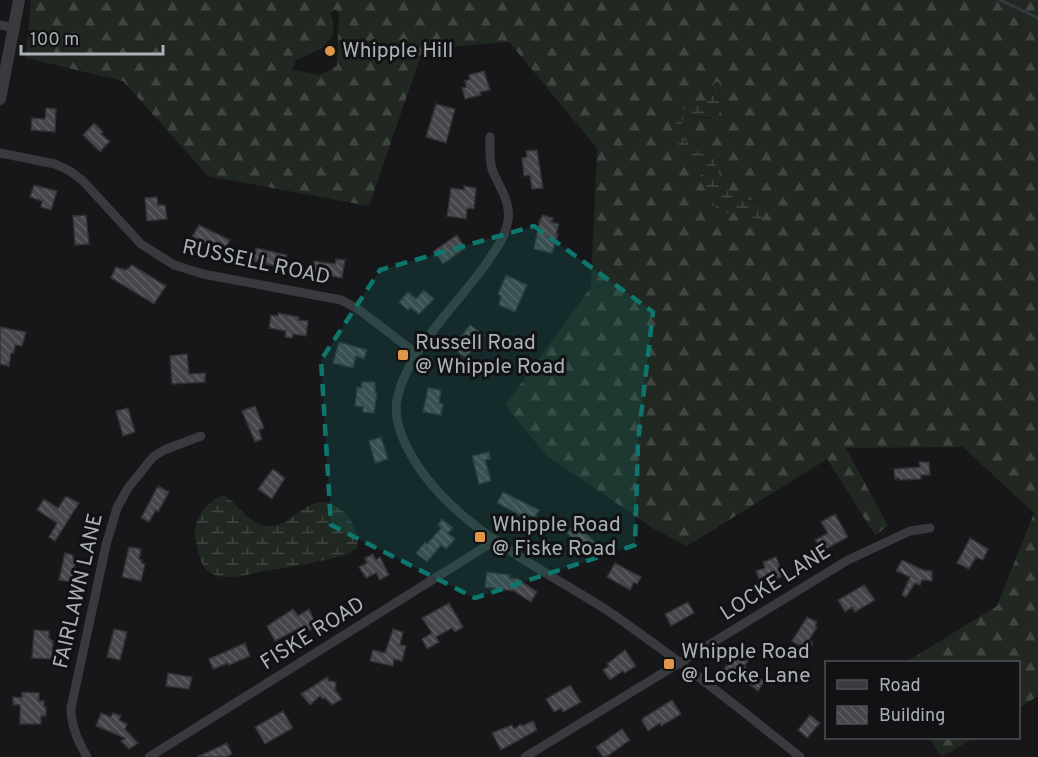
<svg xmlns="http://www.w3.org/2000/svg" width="1038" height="757" font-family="Overpass,sans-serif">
	<defs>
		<pattern id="forest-firs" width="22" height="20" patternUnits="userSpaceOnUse" patternTransform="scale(1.5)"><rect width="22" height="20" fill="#212821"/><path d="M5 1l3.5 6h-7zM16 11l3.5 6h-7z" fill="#3f453f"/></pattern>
		<pattern id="wetland-marsh" width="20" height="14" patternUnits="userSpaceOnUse" patternTransform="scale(1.5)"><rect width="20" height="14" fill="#212821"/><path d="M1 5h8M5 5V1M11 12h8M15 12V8" fill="none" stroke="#3f453f"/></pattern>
		<pattern id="building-back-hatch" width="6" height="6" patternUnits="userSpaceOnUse" patternTransform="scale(1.5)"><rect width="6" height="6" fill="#46474b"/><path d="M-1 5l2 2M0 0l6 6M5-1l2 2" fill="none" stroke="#5e5f63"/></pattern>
	</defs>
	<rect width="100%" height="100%" fill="#171719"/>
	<!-- forest -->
	<path fill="url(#forest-firs)" fill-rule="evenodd" d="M 31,0 L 1038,0 L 1038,696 L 1019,708 L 1018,662 L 906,662 L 997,606 L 1034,513 L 963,447 L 846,448 L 888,526 L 875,535 L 827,459 L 687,546 L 654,529 L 546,455 L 505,405 L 591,287 L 597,148 L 509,42 L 423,49 L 369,206 L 208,176 L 123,81 L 26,58 ZM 336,9 L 339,15 L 337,66 L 319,75 L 292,70 L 296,60 C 318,51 343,41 330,13 ZM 712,89 L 722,90 L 721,109 L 711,119 L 689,116 L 683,119 C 678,139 690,153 710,154 C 720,165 718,192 735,198 C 742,201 751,199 759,202 L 756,220 L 745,213 L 718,212 L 698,170 L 685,155 L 676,113 L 697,103 L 711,100 Z
		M 929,738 L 973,738 L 942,757 Z"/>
	<!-- wetland -->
	<path fill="url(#wetland-marsh)" d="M 718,81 C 725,91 722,106 718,118 L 689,116 L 683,119 C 677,138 690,153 710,154 C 720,165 719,182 729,193 C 737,204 752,196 765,207 L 765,214 L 761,219 L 756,220 L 745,213 L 718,213 L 698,170 L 685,155 L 673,135 L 672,129 L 673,119 L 676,113 L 697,103 L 711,100 L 714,83 Z
		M 224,495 C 238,504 250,526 269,526 C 291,527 306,496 329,503 C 333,504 337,508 341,510 C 353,517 357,534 358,547 L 346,555 C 321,561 296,567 270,570 C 245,574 208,590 199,555 C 197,546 194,537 195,528 C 198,513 209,500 224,495 Z"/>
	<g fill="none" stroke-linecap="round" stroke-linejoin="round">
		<!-- stream -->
		<path stroke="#30393d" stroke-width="3" d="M 1000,0 L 1038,18"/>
	</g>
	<!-- building -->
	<path fill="url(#building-back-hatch)" stroke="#313234" stroke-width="1.5" d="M 484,71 L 490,90 L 480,92 L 481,95 L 465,99 L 462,88 L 466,87 L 465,81 L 470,79 L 469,75 Z
		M 436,104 L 455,109 L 446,143 L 426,137 Z
		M 46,108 L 56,109 L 55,132 L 31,130 L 32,118 L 45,119 Z
		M 94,123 L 103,132 L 101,134 L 110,141 L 100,152 L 83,135 Z
		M 537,150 L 543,188 L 532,189 L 530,175 L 524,176 L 522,158 L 527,157 L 526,151 Z
		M 34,185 L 57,191 L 51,210 L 41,207 L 42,201 L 30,197 Z
		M 464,186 L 476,188 L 474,209 L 467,208 L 466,219 L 447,216 L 451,188 L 464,190 Z
		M 157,197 L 158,205 L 165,205 L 167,219 L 147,221 L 145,198 Z
		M 86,215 L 89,244 L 75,245 L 73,216 Z
		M 542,215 L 553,218 L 551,222 L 559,224 L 556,234 L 558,234 L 552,253 L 534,249 L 540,219 L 541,220 Z
		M 199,225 L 230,240 L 224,251 L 192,237 Z
		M 457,235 L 465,248 L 443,264 L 434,251 Z
		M 256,248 L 287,255 L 284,268 L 253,261 Z
		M 336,259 L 345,260 L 342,278 L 312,273 L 314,261 L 335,264 Z
		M 132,265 L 166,286 L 154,304 L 111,278 L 116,267 L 126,270 Z
		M 506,275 L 527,285 L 515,312 L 499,305 L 501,296 L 498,294 Z
		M 424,290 L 434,299 L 419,314 L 410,308 L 408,310 L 399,302 L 408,292 L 416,299 Z
		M 278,313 L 299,317 L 298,320 L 308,321 L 306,336 L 293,334 L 292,338 L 285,337 L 286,331 L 269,328 L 271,315 L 278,316 Z
		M 470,325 L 484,335 L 466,358 L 454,349 L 457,345 L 455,344 Z
		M 0,327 L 26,332 L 22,346 L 15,345 L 14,353 L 11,353 L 9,366 L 0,364 Z
		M 339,342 L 367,350 L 364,359 L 356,356 L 353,368 L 333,363 Z
		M 187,354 L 189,374 L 205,373 L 205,382 L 172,384 L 170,356 Z
		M 362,382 L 375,382 L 375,393 L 377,393 L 374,413 L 363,412 L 363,407 L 355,406 L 357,387 L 361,388 Z
		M 428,388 L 441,390 L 439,403 L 443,404 L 441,415 L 423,412 Z
		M 255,406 L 264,428 L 259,430 L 262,439 L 255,442 L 242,411 Z
		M 128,408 L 135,432 L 123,436 L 116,411 Z
		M 381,437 L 388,459 L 375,463 L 369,441 Z
		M 489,452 L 490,459 L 485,460 L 491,481 L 479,484 L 472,456 Z
		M 919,462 L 929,462 L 930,475 L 921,475 L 921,479 L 899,480 L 899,478 L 895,479 L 894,469 L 920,467 Z
		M 273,469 L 285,478 L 272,499 L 258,489 Z
		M 158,486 L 169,492 L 158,512 L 156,510 L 149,522 L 141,518 Z
		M 503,492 L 539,510 L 535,517 L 529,515 L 527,519 L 497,503 Z
		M 66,496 L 79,503 L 55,541 L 49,537 L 57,523 L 37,510 L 44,499 L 58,508 Z
		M 835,514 L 848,537 L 822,551 L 815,540 L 828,533 L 821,522 Z
		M 442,519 L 453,528 L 448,533 L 455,539 L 446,549 L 441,545 L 427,562 L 416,553 L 425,542 L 427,544 L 441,528 L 438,525 Z
		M 575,524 L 604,550 L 596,559 L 567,533 Z
		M 970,538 L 988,549 L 983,560 L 976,557 L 969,569 L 957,563 Z
		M 129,547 L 141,549 L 139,559 L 142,560 L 141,563 L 145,564 L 141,581 L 122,577 Z
		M 65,553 L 73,555 L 73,559 L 76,559 L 72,582 L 59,580 Z
		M 373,554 L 376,560 L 380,557 L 389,575 L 380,580 L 376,573 L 366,578 L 359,567 L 367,563 L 365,558 Z
		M 776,557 L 784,576 L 761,584 L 756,571 L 765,568 L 763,562 Z
		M 902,560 L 923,570 L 932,571 L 932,581 L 922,580 L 920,585 L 915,583 L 906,597 L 902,595 L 910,577 L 896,571 Z
		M 615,563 L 641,577 L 637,584 L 634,582 L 630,590 L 607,577 Z
		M 487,572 L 510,575 L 509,578 L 518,579 L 537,592 L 531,602 L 514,591 L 485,587 Z
		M 864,585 L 875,600 L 855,612 L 852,607 L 845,612 L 838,600 Z
		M 688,602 L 694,613 L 671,626 L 665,614 Z
		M 449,603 L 463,627 L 455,632 L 452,628 L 436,637 L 439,642 L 427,649 L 422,639 L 432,633 L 422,618 Z
		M 293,609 L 298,616 L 309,609 L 317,627 L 303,633 L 300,628 L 275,641 L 267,626 Z
		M 807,617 L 817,622 L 815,626 L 817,627 L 809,640 L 813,643 L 808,651 L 792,641 Z
		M 114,629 L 127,632 L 120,660 L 107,657 Z
		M 393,629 L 403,632 L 400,645 L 406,646 L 402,661 L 394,659 L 393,666 L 370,661 L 373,650 L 385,653 Z
		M 34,630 L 49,631 L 49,638 L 53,641 L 52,659 L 32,658 Z
		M 245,643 L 250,656 L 229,665 L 228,663 L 213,669 L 209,659 Z
		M 625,650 L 636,666 L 625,673 L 623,671 L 610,680 L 603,670 L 609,666 L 607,664 Z
		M 738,651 L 749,660 L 744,666 L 764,682 L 758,691 L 742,679 L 740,682 L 724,669 Z
		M 168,673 L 192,677 L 189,689 L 166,686 Z
		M 327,677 L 329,681 L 336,682 L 335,690 L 342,699 L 332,705 L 325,698 L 323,699 L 320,696 L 310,705 L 301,694 Z
		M 570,685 L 581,702 L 563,712 L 561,708 L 554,712 L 546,699 Z
		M 22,692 L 39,693 L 39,701 L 44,701 L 44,707 L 46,707 L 46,716 L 41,716 L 41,724 L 20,724 L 20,705 L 13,705 L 13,697 L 22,698 Z
		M 672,700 L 681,714 L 661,726 L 660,723 L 648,731 L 642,721 L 643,718 Z
		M 283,711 L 293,728 L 265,744 L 255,727 Z
		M 101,713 L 111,717 L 113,713 L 121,716 L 119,720 L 127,724 L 125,729 L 138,743 L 129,749 L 121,741 L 125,738 L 96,726 Z
		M 810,715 L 820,723 L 807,738 L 798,730 Z
		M 533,721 L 537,730 L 501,750 L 492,733 L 512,725 L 514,729 L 521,724 L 522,726 Z
		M 622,729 L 630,740 L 606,757 L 603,757 L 596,747 Z
		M 227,743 L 232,754 L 226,757 L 197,757 Z"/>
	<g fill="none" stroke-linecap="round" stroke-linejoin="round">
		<!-- minor -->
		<path stroke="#383a3d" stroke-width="9" d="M 0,25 L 15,28
			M 490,137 C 490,148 489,159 492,169 C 498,186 511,200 508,220 C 506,237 495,250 486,264 C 457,305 408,349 397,399 C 394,414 399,430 405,443 C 441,521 536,565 605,609 C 619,618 632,628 646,638 C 683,664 718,692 754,720 C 769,733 785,744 800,757
			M 0,153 L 55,164 L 70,171 L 83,181 L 141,244 L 174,265 L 203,274 L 341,300 L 358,309 L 417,354
			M 87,757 C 78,741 71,726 71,708 L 106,545 L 117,508 L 128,488 L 153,457 L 164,450 L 201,436
			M 149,757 L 496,540
			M 525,757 L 848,560 L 910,531 L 930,528"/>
		<!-- tertiary -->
		<path stroke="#383a3d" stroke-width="12" d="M 0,99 L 19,0"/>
	</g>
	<!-- marked area -->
	<path fill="#0f766e" fill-opacity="0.2" stroke="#0f766e" stroke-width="4.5" stroke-dasharray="12 8" stroke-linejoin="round" d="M 534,226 L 653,312 L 638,442 L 635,545 L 475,598 L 331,525 L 321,360 L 380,270 Z"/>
	<!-- markers -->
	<g fill="#df9648" stroke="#121214" stroke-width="2">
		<circle cx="330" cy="51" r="6"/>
		<rect x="397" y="349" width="12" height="12" rx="3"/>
		<rect x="474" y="531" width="12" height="12" rx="3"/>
		<rect x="663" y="658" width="12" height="12" rx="3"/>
	</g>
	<g text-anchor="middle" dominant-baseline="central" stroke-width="6" stroke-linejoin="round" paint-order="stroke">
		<!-- poi labels -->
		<g font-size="21" fill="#aab0b7" stroke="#121214" text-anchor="start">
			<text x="342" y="51">Whipple Hill</text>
			<text x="415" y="343">Russell Road<tspan x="415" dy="24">@ Whipple Road</tspan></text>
			<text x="492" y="525">Whipple Road<tspan x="492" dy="24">@ Fiske Road</tspan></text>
			<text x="681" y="652">Whipple Road<tspan x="681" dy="24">@ Locke Lane</tspan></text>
		</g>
		<!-- street labels -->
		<g font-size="21" fill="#aab0b7" stroke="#121214">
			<text transform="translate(256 263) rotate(12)">RUSSELL ROAD</text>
			<text transform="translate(776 583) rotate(-32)">LOCKE LANE</text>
			<text transform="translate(79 591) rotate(-77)">FAIRLAWN LANE</text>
			<text transform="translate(313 634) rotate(-32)">FISKE ROAD</text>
		</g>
	</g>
	<!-- legend -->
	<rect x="825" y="661" width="195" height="78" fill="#121214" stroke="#4f5155" stroke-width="1.5"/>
	<rect x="837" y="680" width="30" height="9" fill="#383a3d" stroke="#4f5155" stroke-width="1.5"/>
	<text x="879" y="691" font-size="18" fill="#aab0b7">Road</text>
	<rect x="837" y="706" width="30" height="18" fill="url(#building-back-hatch)" stroke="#4f5155" stroke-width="1.5"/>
	<text x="879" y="721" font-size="18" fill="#aab0b7">Building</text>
	<!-- scale -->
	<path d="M21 45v9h142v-9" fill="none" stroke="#aab0b7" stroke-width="3"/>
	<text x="30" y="45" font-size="18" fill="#aab0b7" stroke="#121214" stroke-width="4.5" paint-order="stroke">100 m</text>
</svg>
